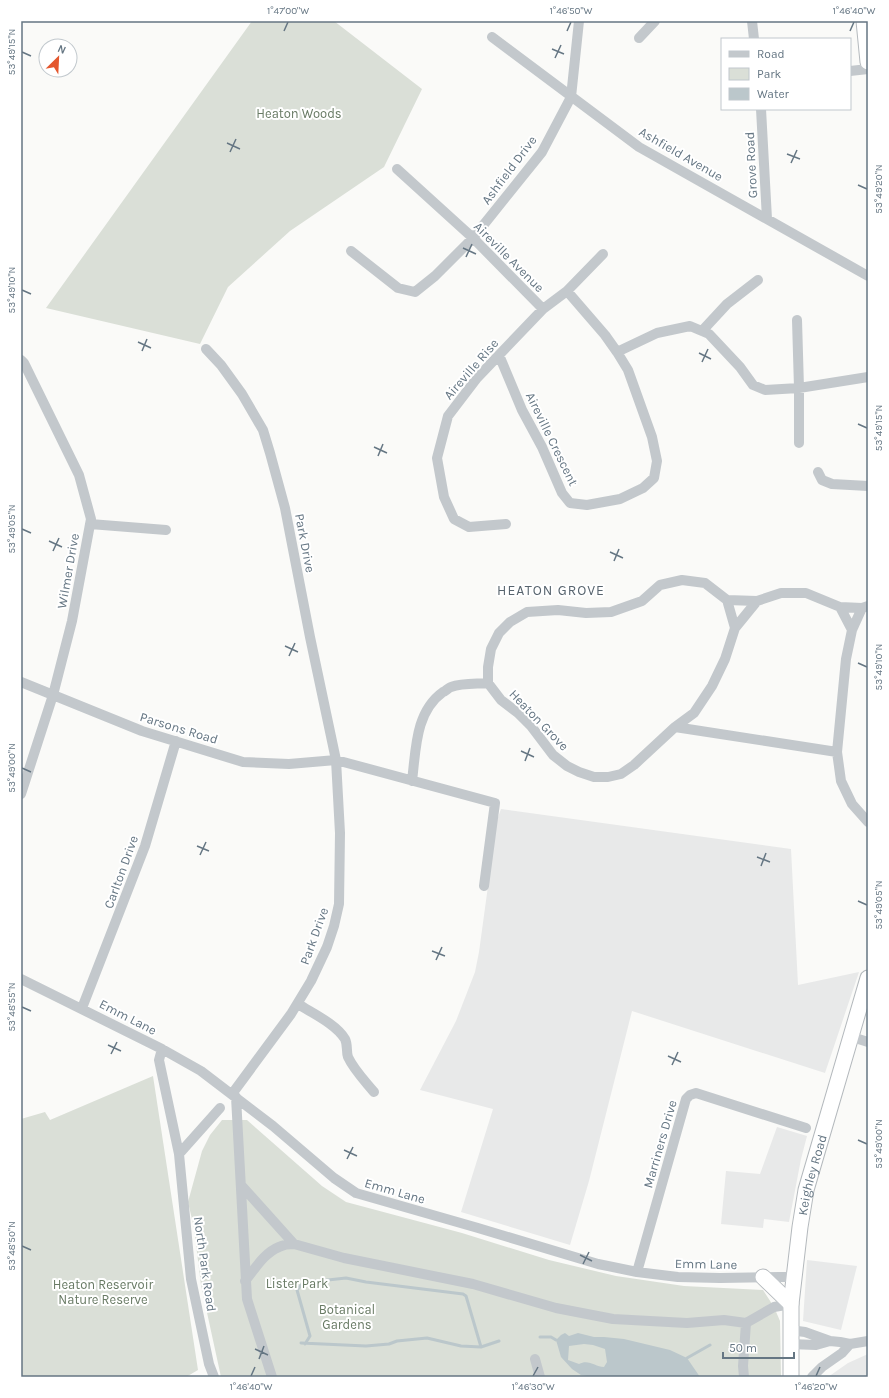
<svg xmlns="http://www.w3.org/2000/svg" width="889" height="1398" font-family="Karla,sans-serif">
	<rect width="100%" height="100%" fill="#fafaf8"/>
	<!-- built -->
	<path fill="#e8e9e9" d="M 501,809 L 791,849 L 798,985 L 859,972 L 825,1073 L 632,1011 L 589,1181 L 570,1245 L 461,1212 L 493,1109 L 420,1090 L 456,1021 L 475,972 L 479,952 L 497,820 Z
		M 777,1127 L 807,1136 L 801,1159 L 789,1222 L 764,1219 L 763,1228 L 721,1224 L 726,1171 L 760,1174 Z
		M 807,1260 L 857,1266 L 841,1330 L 803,1321 Z
		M 868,1354 L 868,1377 L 828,1377 L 848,1363 Z"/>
	<!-- green -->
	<path fill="#dadfd7" d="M 252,21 L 334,21 L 422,89 L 384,167 L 290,231 L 228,287 L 200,344 L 46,308 Z
		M 153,1076 L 198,1370 L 186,1377 L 21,1377 L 21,1119 L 45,1112 L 50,1120 Z
		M 222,1120 L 247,1120 L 322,1186 L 346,1202 L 462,1233 L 549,1260 L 616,1276 L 684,1286 L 763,1290 L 774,1307 L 780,1321 L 781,1377 L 221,1377 L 201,1285 L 194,1228 L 188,1202 L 202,1151 L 210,1135 Z"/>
	<!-- water -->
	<path fill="#bbc7cb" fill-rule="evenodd" d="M 565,1333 L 569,1336 L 578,1333 L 594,1337 L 604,1337 L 624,1339 L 670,1350 L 687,1358 L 700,1377 L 593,1377 L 581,1375 L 572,1369 L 561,1357 L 556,1340 L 561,1335 ZM 584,1344 L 593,1345 L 605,1349 L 607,1362 L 604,1367 C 595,1367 589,1359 579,1364 L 568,1360 L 569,1346 Z"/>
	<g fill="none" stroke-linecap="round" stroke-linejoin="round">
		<!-- stream -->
		<path stroke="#bbc7cb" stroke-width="3" d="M 540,1337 L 551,1337 L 556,1340
			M 301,1343 L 366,1346 L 389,1344 L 397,1341 L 427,1338 L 461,1346 L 481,1347 L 499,1341
			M 305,1344 L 310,1336 L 297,1290 L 302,1284 L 310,1282 L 346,1278 L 366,1282 L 463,1294 L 466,1296 L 481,1347
			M 687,1358 L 710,1345"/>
		<defs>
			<g id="highway">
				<path d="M 864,21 L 868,62"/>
				<path d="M 763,1277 L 791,1304"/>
				<path id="s1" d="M 791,1377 L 791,1304 L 800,1227 L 806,1190 L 868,978"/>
			</g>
		</defs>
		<!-- highway casing -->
		<use href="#highway" stroke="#b4b9bd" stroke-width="17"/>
		<!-- minor -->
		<path stroke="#c3c8cc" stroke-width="10" d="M 752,21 L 754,39
			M 492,37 L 639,147 L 868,276
			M 639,38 L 655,21
			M 850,71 L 868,69
			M 761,109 L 767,219
			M 397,169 L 473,238 L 543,309 L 567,291 L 605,335 L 617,352 L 657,333 L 690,326 L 709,334 L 740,367 L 753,385 L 765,390 L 799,388 L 868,377
			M 351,251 L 398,288 L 415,292 L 435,276 L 473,238 L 542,152 L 571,97 L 579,21
			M 567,291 L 603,254
			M 797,320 L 799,388 L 799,443
			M 702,331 L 727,304 L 758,280
			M 206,349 L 221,365 L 242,394 L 263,430 L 270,453 L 285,508 L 310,637 L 336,760 L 340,833 L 339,904 L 334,926 L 327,947 L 311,981 L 291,1014 L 232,1094
			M 499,355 L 522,410 L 542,447 L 562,493 L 570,503 L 587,505 L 620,499 L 643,488 L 654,478 L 657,461 L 652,437 L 628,370 L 617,352
			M 21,360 L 24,363 L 79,475 L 91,519 L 72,621 L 53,695 L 21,794
			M 818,472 L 822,480 L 832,484 L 868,486
			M 90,524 L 166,530
			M 506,524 L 469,527 L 454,519 L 444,497 L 437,458 L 448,416 L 477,378 L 543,309
			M 727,600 L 757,601 L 781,593 L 806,593 L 840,607 L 862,608 L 868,606
			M 840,607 L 852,630 L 846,659 L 837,752 L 841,781 L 852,804 L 868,822
			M 735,628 L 757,601
			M 852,630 L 862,608
			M 21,682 L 142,731 L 243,762 L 289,764 L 336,760 L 495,803 L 484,886
			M 675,727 L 837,752
			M 412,781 C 416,750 415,712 443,692 C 446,691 448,688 451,687 C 462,683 476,684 488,683 L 488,667 L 491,649 L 499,633 L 510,622 L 527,612 L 558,610 L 586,613 L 611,612 L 642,601 L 660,585 L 682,580 L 705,583 L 727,600 L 735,628 L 725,659 L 712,686 L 694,713 L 675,727 L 634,765 L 621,774 L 608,777 L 594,777 L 579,772 L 567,766 L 553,755 L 531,726 L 518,713 L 501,700 L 488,683
			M 21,979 L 162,1049 L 201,1071 L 273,1126 L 334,1178 L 356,1193 L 478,1228 L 598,1264 L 637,1272 L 678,1277 L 720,1278 L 780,1277 L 794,1277
			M 298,1004 C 312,1013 336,1024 345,1039 C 348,1045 346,1051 348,1057 C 354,1070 365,1081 374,1092
			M 82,1008 L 145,846 L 176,741
			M 852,1037 L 868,1042
			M 162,1049 L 159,1060 L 179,1154 L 191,1279 L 209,1364 L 214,1377
			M 236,1097 L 247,1299 L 272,1377
			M 179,1154 L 220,1108
			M 241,1185 L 294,1244 L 344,1258 L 473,1284 L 556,1308 L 613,1319 L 687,1323 L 724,1320 L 746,1323
			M 637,1272 L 686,1099 L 690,1095 L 696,1093 L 806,1128
			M 245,1281 C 255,1269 264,1253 279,1247 C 283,1245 289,1244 294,1244
			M 790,1330 L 805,1332 L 830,1341 L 840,1342 L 850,1344 L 868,1341
			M 790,1344 L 816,1345 L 830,1341
			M 535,1359 L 540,1377
			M 744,1377 L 743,1366 L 746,1323 L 774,1307 L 791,1304
			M 812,1377 L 822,1367 L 842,1353 L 850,1344"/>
		<!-- highway -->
		<use href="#highway" stroke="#fff" stroke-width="15"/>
	</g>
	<!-- ticks -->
	<path fill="none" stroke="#657683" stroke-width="1.5" d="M 284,31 L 288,22M 567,31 L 571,22M 850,31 L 854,22M 552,49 L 564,54M 22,52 L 31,56M 555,58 L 561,45M 227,143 L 240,149M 230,152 L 236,139M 787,154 L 800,159M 791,163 L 797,150M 858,185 L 867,189M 463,248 L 476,254M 466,257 L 472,244M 22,290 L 31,294M 138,342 L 151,348M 142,351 L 147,339M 699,353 L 711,359M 702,362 L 708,349M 858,424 L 867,428M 374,447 L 387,453M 378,456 L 383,444M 22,529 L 31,533M 49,541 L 62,547M 53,551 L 59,538M 610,552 L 623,558M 614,561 L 619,549M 285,646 L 298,652M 289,656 L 295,643M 858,663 L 867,667M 521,751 L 534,757M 525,761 L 530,748M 22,768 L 31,772M 197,846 L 209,851M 200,855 L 206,842M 757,857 L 770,862M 761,866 L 766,853M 858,901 L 867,905M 432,951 L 445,956M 436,960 L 442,947M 22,1007 L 31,1011M 108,1045 L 121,1051M 111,1054 L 117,1042M 668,1056 L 681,1062M 672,1065 L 678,1052M 858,1140 L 867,1144M 344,1150 L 357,1156M 347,1159 L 353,1147M 22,1246 L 31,1250M 580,1255 L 592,1261M 583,1264 L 589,1252M 255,1349 L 268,1355M 259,1359 L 264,1346M 251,1376 L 255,1367M 533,1376 L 538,1367M 816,1376 L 820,1367"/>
	<g text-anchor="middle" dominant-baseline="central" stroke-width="4" stroke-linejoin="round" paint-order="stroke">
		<!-- park labels -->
		<g font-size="13" fill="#687a64" stroke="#fff">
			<text x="299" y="113">Heaton Woods</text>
			<text x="297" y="1283">Lister Park</text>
			<text x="103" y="1284">Heaton Reservoir<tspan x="103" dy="15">Nature Reserve</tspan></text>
			<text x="347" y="1309">Botanical<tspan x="347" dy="15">Gardens</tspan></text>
		</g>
		<!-- street labels -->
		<g font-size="13" fill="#657683" stroke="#fff">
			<text transform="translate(681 154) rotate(30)">Ashfield Avenue</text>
			<text transform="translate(751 165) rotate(-93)">Grove Road</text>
			<text transform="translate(509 170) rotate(-53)">Ashfield Drive</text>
			<text transform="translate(509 257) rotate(45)">Aireville Avenue</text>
			<text transform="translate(471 369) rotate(-49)">Aireville Rise</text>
			<text transform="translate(552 439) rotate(64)">Aireville Crescent</text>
			<text transform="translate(305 543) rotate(79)">Park Drive</text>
			<text transform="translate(68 571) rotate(-80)">Wilmer Drive</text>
			<text transform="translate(539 720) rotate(46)">Heaton Grove</text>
			<text transform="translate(179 728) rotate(17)">Parsons Road</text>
			<text transform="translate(121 872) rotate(-70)">Carlton Drive</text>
			<text transform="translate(314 936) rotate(-70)">Park Drive</text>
			<text transform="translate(128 1017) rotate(27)">Emm Lane</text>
			<text transform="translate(660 1144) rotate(-74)">Marriners Drive</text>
			<text stroke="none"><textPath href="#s1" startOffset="204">Keighley Road</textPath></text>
			<text transform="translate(395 1191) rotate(16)">Emm Lane</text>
			<text transform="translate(205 1264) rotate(82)">North Park Road</text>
			<text transform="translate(706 1264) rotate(1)">Emm Lane</text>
		</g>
		<!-- neighbourhood labels -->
		<g font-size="14" letter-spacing="1" fill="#57646e" stroke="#fff">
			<text x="551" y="590">HEATON GROVE</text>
		</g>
	</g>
	<!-- border -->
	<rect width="889" height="1398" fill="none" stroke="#ffffff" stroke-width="44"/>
	<!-- legend -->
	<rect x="721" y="38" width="130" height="72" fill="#ffffff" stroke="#c1c8cd"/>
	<rect x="729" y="51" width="20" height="6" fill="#c3c8cc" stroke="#c1c8cd"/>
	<text x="757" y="58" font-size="12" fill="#657683">Road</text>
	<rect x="729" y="68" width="20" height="12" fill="#dadfd7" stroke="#c1c8cd"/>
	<text x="757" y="78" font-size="12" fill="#657683">Park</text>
	<rect x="729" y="88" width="20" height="12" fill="#bbc7cb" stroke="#c1c8cd"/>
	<text x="757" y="98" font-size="12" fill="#657683">Water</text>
	<!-- north arrow -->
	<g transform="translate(58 58) rotate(24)"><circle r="19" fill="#ffffff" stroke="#c1c8cd"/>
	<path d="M0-3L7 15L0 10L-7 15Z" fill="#e4572e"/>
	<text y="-6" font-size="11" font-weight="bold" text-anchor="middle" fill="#657683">N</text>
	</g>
	<!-- scale -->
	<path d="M723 1352v6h71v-6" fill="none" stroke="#657683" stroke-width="2"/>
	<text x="729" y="1352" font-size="12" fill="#657683" stroke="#ffffff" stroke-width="3" paint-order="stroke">50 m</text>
	<rect x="22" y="22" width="845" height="1354" fill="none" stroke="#657683" stroke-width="1.5"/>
	<g font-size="10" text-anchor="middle" fill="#657683">
		<text x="288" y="14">1°47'00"W</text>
		<text x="571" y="14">1°46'50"W</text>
		<text x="854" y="14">1°46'40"W</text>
		<text transform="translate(11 52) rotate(-90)" y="4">53°49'15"N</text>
		<text transform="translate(878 189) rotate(-90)" y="4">53°49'20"N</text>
		<text transform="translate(11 290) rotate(-90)" y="4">53°49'10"N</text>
		<text transform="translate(878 428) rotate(-90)" y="4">53°49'15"N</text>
		<text transform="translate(11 529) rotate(-90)" y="4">53°49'05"N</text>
		<text transform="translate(878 667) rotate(-90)" y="4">53°49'10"N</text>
		<text transform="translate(11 768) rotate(-90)" y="4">53°49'00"N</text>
		<text transform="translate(878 905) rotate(-90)" y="4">53°49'05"N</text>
		<text transform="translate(11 1007) rotate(-90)" y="4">53°48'55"N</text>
		<text transform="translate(878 1144) rotate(-90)" y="4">53°49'00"N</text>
		<text transform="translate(11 1246) rotate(-90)" y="4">53°48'50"N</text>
		<text x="251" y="1390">1°46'40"W</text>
		<text x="533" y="1390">1°46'30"W</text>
		<text x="816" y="1390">1°46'20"W</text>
	</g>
</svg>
